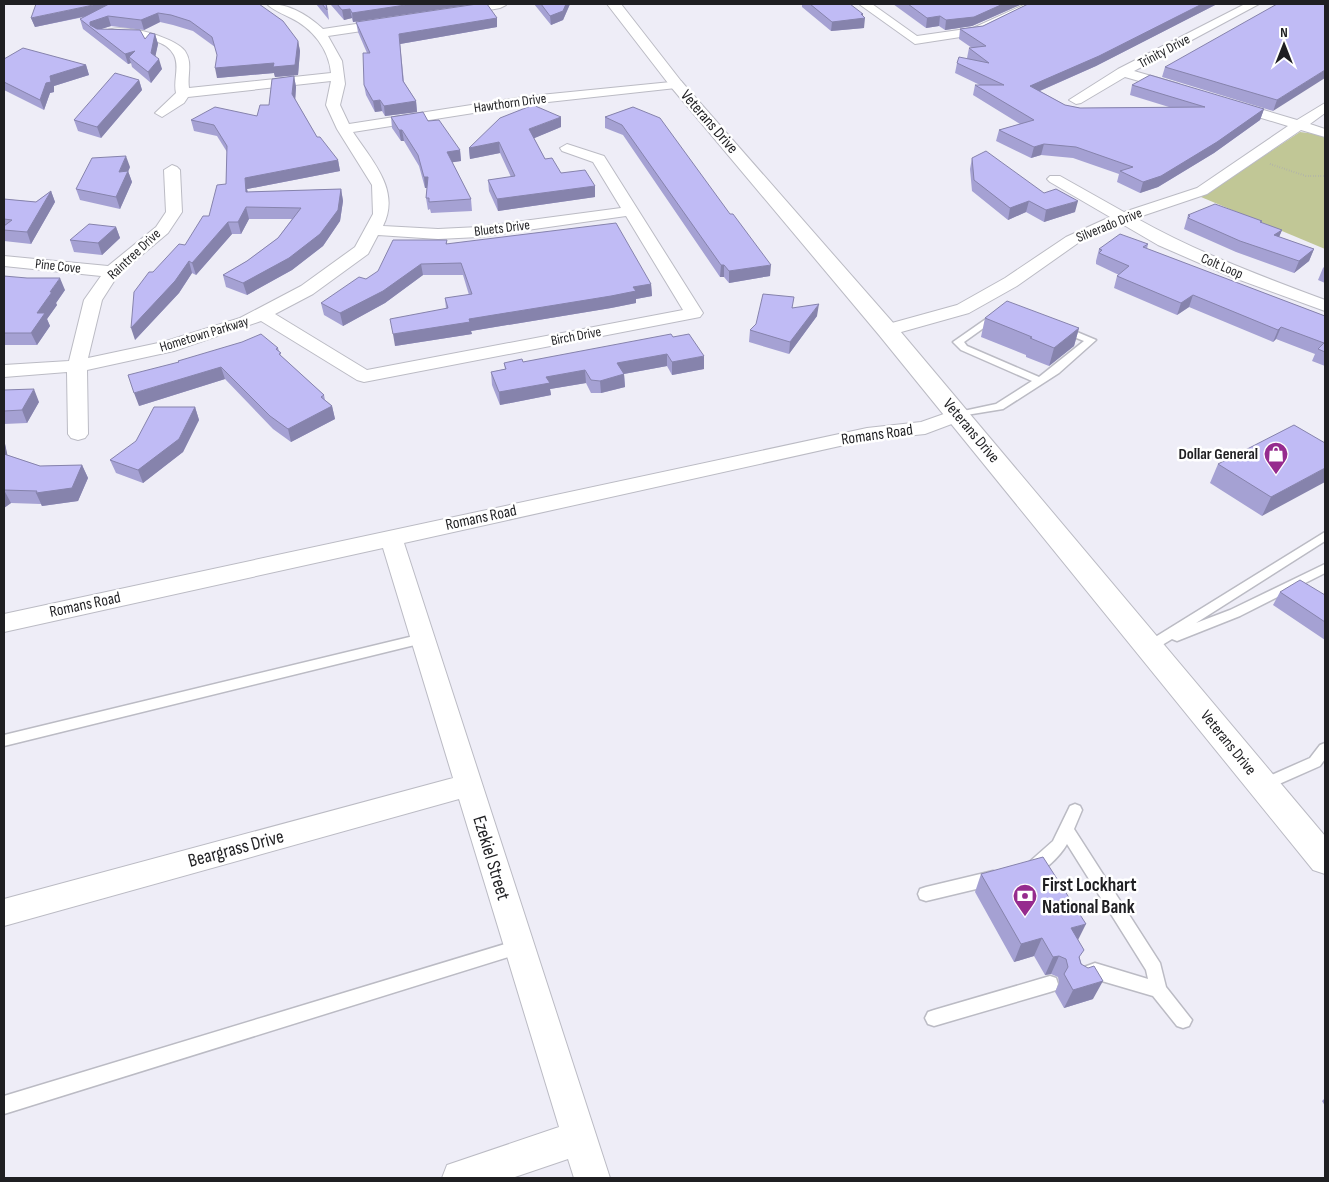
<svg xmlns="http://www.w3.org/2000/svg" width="1329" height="1182" font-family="'Sofia Sans Condensed',sans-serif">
	<rect width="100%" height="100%" fill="#eeedf7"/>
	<!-- green -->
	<path fill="#c1c796" d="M 1300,132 L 1325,135 L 1325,249 L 1201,197 Z"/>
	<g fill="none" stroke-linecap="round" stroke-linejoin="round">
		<defs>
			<path id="lane" d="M 996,312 L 1001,315 L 999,317 L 964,342 L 967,346 L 1039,377 L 1084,341 L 1059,331 L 1059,327 L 1065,327 L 1096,340 L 1059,373 L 1003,409 L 954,417 L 954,413 L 996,404 L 1032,381 L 961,350 L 953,342 Z
				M 1325,532 L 1325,541 L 1196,623 L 1230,610 L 1325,564 L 1325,573 L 1240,616 L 1182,639 L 1177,641 L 1172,639 L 1154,650 L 1144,650 L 1142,647 L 1144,644 Z
				M 422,634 L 427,636 L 429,639 L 427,642 L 4,746 L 4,735 Z
				M 1325,743 L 1325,759 L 1320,766 L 1268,789 L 1263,791 L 1258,789 L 1256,785 L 1258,781 L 1310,758 L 1320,745 Z
				M 1075,804 L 1080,806 L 1082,810 L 1074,829 L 1160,963 L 1166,987 L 1192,1020 L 1189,1026 L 1183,1028 L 1177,1026 L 1153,996 L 1095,979 L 1082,983 L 1076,980 L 1074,975 L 1076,970 L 1095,963 L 1148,979 L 1146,970 L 1067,844 C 1061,855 1040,878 1027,874 L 1024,869 L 1027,864 L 1053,841 L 1070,806 Z
				M 993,871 L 999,873 L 1001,878 L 999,883 L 993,885 L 926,901 L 920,899 L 918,894 L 920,889 L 926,887 Z
				M 518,940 L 524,942 L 526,947 L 524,952 L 518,954 L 4,1114 L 4,1096 Z
				M 1050,976 L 1056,978 L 1058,984 L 1056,990 L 1050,992 L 934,1026 L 928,1024 L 925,1018 L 928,1012 L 934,1010 Z"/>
			<path id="street" d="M 267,4 C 288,3 308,15 323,29 L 389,19 L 395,23 L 389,27 L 328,36 L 342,61 L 345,84 L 340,105 L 349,124 L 530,96 L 681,81 L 683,84 L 676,88 L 530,104 L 353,132 C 372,161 401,190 383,226 L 438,229 L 479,227 L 621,208 L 593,162 L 562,151 L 560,148 L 567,144 L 604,156 L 703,313 L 700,317 L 364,382 L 357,380 L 261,321 L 174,351 L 87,370 L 88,434 L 85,438 L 78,440 L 71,438 L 68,434 L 67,372 L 4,377 L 4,365 L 69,361 L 84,300 L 101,276 L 4,266 L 4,256 L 108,266 L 156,227 L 166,212 L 164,170 L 172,165 L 177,167 L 180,170 L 182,212 L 168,233 L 118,275 L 102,300 L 88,358 L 163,342 L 240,318 L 301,286 L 355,247 L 373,214 L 372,185 L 337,129 L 326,105 L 331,81 L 188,97 L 184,103 L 162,117 L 155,113 L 176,93 C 173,80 180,67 174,55 C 160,29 114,45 103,33 C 115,20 174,36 185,51 C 193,63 187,75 189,88 L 331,73 C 329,49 312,28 291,18 C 283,14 273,10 267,4 ZM 626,216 L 683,310 L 367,370 L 275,314 L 313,294 L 368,254 L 378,235 L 438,239 L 479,237 Z
				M 486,4 L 506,5 L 500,8 L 457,16 L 451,12 L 457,8 Z
				M 859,4 L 872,4 L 917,36 L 973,28 L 1026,4 L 1041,4 L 980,34 L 915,44 Z
				M 1245,4 L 1259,4 L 1134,71 L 1179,84 L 1181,87 L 1179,90 L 1174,91 L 1125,77 L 1081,103 L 1076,104 L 1069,100 L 1118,69 Z
				M 1230,100 L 1297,120 L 1325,103 L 1325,113 L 1310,124 L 1325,129 L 1325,137 L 1301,130 L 1207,194 L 1136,218 C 1196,252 1261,276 1325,300 L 1325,311 L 1229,276 L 1158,245 L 1122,224 L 1078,243 L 1017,286 L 969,313 L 887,336 L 881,334 L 878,330 L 881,326 L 957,305 L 1005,278 L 1066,237 L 1110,217 L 1050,182 L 1047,179 L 1050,176 L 1060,176 L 1124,212 L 1197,188 L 1288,126 L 1225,107 L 1223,104 Z
				M 958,409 L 965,411 L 968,415 L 965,419 L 925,434 L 867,440 L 404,543 L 610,1178 L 574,1178 L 568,1159 L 512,1178 L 442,1178 L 447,1165 L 559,1127 L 459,799 L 4,926 L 4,899 L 453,778 L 383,548 L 4,632 L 4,614 L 867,428 L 921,422 Z"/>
			<path id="secondary" d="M 607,4 L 621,4 L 681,81 L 895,325 L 1325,836 L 1325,874 L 1313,870 L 879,335 L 671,87 Z"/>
		</defs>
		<!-- lane casing -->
		<use href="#lane" stroke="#bbbbc4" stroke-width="3"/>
		<!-- street casing -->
		<use href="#street" stroke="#bbbbc4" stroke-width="2"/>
		<!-- secondary casing -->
		<use href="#secondary" stroke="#bbbbc4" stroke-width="2"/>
		<!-- path -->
		<path stroke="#aaa9b1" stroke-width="2" stroke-dasharray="0.5 2" stroke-linecap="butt" d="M 1270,164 L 1306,176 L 1325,176"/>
		<!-- lane -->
		<use href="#lane" fill="#fff" fill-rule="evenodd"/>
		<!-- street -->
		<use href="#street" fill="#fff" fill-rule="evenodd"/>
		<!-- secondary -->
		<use href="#secondary" fill="#fff" fill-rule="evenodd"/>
	</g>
	<!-- wall -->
	<path fill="#a5a1d3" d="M 259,4 L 298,41 L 300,51 L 298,75 L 275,77 L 274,73 L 217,78 L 217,55 L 215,47 L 193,31 L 173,25 L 160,22 L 144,30 L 111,26 L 100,29 L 145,39 L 155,34 L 158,44 L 155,56 L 162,69 L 151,83 L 132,67 L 131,63 L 128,64 L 83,29 L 80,19 L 84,17 L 35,27 L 31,18 Z
		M 316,4 L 475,4 L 353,22 L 352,18 L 344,20 L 331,5 L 327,5 L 329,20 Z
		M 534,4 L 570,4 L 563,20 L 551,25 Z
		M 802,4 L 850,4 L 864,28 L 831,31 L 802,7 Z
		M 893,4 L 1022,4 L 972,26 L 945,30 L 939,26 L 926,28 Z
		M 1028,4 L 1217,4 L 1096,66 L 1040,91 L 1065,105 L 1080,108 L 1169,107 L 1130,95 L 1132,85 L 1264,109 L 1260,120 L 1214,153 L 1158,187 L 1140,193 L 1117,182 L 1119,174 L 1073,158 L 1041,155 L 1031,158 L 996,141 L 999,130 L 1020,124 L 973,95 L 975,85 L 980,85 L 955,73 L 957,63 L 967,58 L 969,48 L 972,48 L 959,39 L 960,29 L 983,26 Z
		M 1325,4 L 1273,111 L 1162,77 L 1165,67 Z
		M 497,18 L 497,27 L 400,44 L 404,82 L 416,101 L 417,112 L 385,116 L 382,111 L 375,112 L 366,95 L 364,85 L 367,53 L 358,32 L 356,22 Z
		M 4,59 L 86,65 L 89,75 L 54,86 L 54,92 L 50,93 L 44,110 L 4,90 Z
		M 294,76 L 296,87 L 295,99 L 317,137 L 338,160 L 340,171 L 247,189 L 248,192 L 341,189 L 343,201 L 340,221 L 323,246 L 292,270 L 247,295 L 226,287 L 223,275 L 247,261 L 278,238 L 292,219 L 249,219 L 241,234 L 232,234 L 196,275 L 192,273 L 179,293 L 135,340 L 153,272 L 185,245 L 209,216 L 226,184 L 227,152 L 217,136 L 194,131 L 191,120 L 257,116 L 269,105 Z
		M 139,80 L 142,90 L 101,138 L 78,131 L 74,120 Z
		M 633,107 L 770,276 L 729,283 L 724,277 L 720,277 L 623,135 L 605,128 L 605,117 Z
		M 391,117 L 428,121 L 460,150 L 461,161 L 452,162 L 471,199 L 472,211 L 431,213 L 430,209 L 428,210 L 426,198 L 427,188 L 425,188 L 419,166 L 404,141 L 401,141 L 392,128 Z
		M 561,127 L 534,138 L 545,159 L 561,173 L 595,186 L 595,197 L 498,211 L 489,191 L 488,180 L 511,177 L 500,153 L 470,159 L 469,148 Z
		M 972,158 L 1044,193 L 1075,212 L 1044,222 L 1026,212 L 1008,220 L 972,191 L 970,169 Z
		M 130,167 L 128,171 L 132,182 L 120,209 L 80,200 L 76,189 Z
		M 51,191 L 55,202 L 31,244 L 4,241 L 4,199 L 36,202 Z
		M 1188,215 L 1262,221 L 1261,223 L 1282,230 L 1279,237 L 1314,249 L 1309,261 L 1294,273 L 1236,252 L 1184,229 Z
		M 116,227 L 120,238 L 102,255 L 74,252 L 70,240 Z
		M 447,240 L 447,244 L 651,284 L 652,296 L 636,299 L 636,303 L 611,308 L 471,331 L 472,334 L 395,346 L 446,309 L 445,298 L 469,295 L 463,275 L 423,275 L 385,303 L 343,326 L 324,315 L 321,303 L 366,279 Z
		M 1148,244 L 1147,249 L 1325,316 L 1325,366 L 1312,361 L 1315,354 L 1276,339 L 1273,342 L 1189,307 L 1177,315 L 1114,288 L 1117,276 L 1119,275 L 1096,264 L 1096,261 L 1099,249 Z
		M 1325,266 L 1325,283 L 1318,280 L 1323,268 Z
		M 4,276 L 65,290 L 56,303 L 57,305 L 47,319 L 50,326 L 37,345 L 4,345 Z
		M 793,308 L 817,316 L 789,354 L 749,342 L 750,330 Z
		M 985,318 L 1079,328 L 1074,346 L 1049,366 L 1026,357 L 1026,355 L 981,337 Z
		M 673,337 L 704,369 L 672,375 L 667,366 L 624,374 L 625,387 L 601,393 L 591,393 L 586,383 L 550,389 L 551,395 L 500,405 L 492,385 L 491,372 L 505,369 L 504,363 L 523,362 Z
		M 278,348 L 281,356 L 324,395 L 325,400 L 332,406 L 335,419 L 291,442 L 273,429 L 225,379 L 139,406 L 179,362 Z
		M 4,390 L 39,402 L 27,423 L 4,424 Z
		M 195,407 L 199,420 L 183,452 L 143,483 L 116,473 L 110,460 Z
		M 4,439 L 7,455 L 40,466 L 82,465 L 88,478 L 78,501 L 42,506 L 41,504 L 11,503 L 4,508 Z
		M 1325,443 L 1262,516 L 1210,483 L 1218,464 Z
		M 1280,592 L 1325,595 L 1325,640 L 1273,605 Z
		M 981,874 L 1078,940 L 1080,959 L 1093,999 L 1064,1008 L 1055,992 L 1059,983 L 1058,977 L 1051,974 L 1045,975 L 1034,956 L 1014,962 L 975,892 Z
		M 1325,1098 L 1325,1106 L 1322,1101 Z"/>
	<!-- shaded-wall -->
	<path fill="#8683ac" d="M 98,4 L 118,4 L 119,9 L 35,27 L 31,18 Z
		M 412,4 L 475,4 L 353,22 L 352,13 Z
		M 566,4 L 570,4 L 563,20 L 551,25 L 550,16 Z
		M 1003,4 L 1022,4 L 972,26 L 945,30 L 946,20 Z
		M 1202,4 L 1217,4 L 1096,66 L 1028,96 L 1030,86 Z
		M 350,9 L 352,18 L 344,20 L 342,10 Z
		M 158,13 L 160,22 L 144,30 L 141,20 Z
		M 861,14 L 863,14 L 863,18 L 865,18 L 864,28 L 831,31 L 832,22 Z
		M 108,16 L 111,26 L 95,31 L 90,25 L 90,22 Z
		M 940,16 L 939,26 L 926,28 L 927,18 Z
		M 497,18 L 497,27 L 400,44 L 405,91 L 399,34 Z
		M 155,34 L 158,44 L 154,63 L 151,53 Z
		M 298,41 L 300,51 L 298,75 L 275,77 L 274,73 L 217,78 L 215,68 Z
		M 135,51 L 129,57 L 131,63 L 128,64 L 125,54 Z
		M 159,59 L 162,69 L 151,83 L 148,72 Z
		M 86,65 L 89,75 L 54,86 L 54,92 L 50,93 L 44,110 L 40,100 L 46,83 L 50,76 Z
		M 1325,70 L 1325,78 L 1273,111 L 1277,100 Z
		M 294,76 L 296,87 L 295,104 L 292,94 Z
		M 139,80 L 142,90 L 101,138 L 97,127 Z
		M 380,100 L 382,111 L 375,112 L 373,101 Z
		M 416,101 L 417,112 L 385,116 L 384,106 Z
		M 1264,109 L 1260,120 L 1214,153 L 1158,187 L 1140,193 L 1143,182 Z
		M 561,117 L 561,127 L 530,140 L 529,129 Z
		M 399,130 L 402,130 L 404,141 L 401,141 Z
		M 499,142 L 500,153 L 470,159 L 469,148 Z
		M 1044,144 L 1041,155 L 1031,158 L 1034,147 Z
		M 460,150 L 461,161 L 448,163 L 447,152 Z
		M 126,156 L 130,167 L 126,177 L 128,171 L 132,182 L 120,209 L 116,197 L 119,172 Z
		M 338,160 L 340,171 L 247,189 L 249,203 L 246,192 L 245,178 Z
		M 424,177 L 428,177 L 430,188 L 425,188 Z
		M 595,186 L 595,197 L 498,211 L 497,199 Z
		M 341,189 L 343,201 L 340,221 L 323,246 L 292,270 L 247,295 L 243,283 Z
		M 51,191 L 55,202 L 31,244 L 27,232 Z
		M 1029,201 L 1026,212 L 1008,220 L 1010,208 Z
		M 1078,201 L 1075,212 L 1044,222 L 1046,210 Z
		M 246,207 L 249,219 L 241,234 L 238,222 Z
		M 228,222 L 232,234 L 196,275 L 192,263 Z
		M 116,227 L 120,238 L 102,255 L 98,243 Z
		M 1282,230 L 1277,242 L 1274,235 Z
		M 1314,249 L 1309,261 L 1294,273 L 1299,261 Z
		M 189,261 L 192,273 L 179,293 L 135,340 L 131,328 Z
		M 421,264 L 423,275 L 385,303 L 343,326 L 340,313 Z
		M 721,265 L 724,265 L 724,277 L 720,277 Z
		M 771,265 L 770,276 L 729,283 L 729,271 Z
		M 60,278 L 65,290 L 56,303 L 57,305 L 47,319 L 50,326 L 37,345 L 31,333 L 37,313 L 50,292 Z
		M 651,284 L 652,296 L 636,299 L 636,303 L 611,308 L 471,331 L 472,334 L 395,346 L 393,334 L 633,287 Z
		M 1193,295 L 1189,307 L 1177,315 L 1181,303 Z
		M 819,304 L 817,316 L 789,354 L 790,342 Z
		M 1281,327 L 1276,339 L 1273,342 L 1278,330 Z
		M 1079,328 L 1074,346 L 1049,366 L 1054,348 Z
		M 667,354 L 667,366 L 618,375 L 617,363 Z
		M 704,356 L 704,369 L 672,375 L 672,362 Z
		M 221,367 L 225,379 L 139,406 L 134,393 Z
		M 585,370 L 586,383 L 550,389 L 551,395 L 500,405 L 499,392 L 546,377 Z
		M 624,374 L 625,387 L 601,393 L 600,381 Z
		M 34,389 L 39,402 L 27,423 L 22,410 Z
		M 332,406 L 335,419 L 291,442 L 288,429 Z
		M 195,407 L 199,420 L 183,452 L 143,483 L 138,470 Z
		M 4,439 L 10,467 L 4,454 Z
		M 82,465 L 88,478 L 78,501 L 42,506 L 36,493 Z
		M 1325,468 L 1325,482 L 1262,516 L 1271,497 Z
		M 4,490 L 11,503 L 4,508 Z
		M 1086,924 L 1077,942 L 1071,928 Z
		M 1042,938 L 1034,956 L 1014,962 L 1021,944 Z
		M 1059,956 L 1051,974 L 1045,975 L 1053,957 Z
		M 1103,981 L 1093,999 L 1064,1008 L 1073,990 Z"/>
	<!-- building -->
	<path fill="#c0bbf5" stroke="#8683ac" d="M 36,4 L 98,4 L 31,18 Z
		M 109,4 L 259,4 L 283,21 L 298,41 L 295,65 L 273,67 L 274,63 L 215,68 L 217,55 L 212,37 L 190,21 L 171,15 L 158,13 L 141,20 L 108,16 L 90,22 L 90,25 L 97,29 L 140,30 L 145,39 L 150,33 L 155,34 L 151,53 L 159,59 L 148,72 L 129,57 L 135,51 L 125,54 L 80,19 Z
		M 322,4 L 326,4 L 327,10 Z
		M 337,4 L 412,4 L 352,13 L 350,9 L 342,10 Z
		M 477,4 L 487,4 L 497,18 L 399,34 L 403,81 L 416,101 L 384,106 L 380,100 L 373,101 L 364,85 L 363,53 L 370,53 L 356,22 Z
		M 541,4 L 566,4 L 563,11 L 550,16 Z
		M 810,4 L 850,4 L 863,14 L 861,14 L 865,18 L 832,22 Z
		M 908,4 L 1003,4 L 974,17 L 946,20 L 940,16 L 927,18 Z
		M 1028,4 L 1202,4 L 1099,56 L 1030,86 L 1065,105 L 1080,108 L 1205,107 L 1132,85 L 1150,75 L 1264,109 L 1217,142 L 1161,176 L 1143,182 L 1120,171 L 1133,167 L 1076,147 L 1044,144 L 1034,147 L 999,130 L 1034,120 L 975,85 L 1004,85 L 957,63 L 959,57 L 989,63 L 969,48 L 986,46 L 960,29 L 983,26 Z
		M 1277,4 L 1325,4 L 1325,70 L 1277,100 L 1165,67 Z
		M 23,48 L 86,65 L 50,76 L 51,82 L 46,83 L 40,100 L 4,82 L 4,59 Z
		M 115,73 L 139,80 L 97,127 L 74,120 Z
		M 294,76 L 292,94 L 317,137 L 320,137 L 338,160 L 245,178 L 246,192 L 341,189 L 338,210 L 320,234 L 289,258 L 243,283 L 223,275 L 247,261 L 278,238 L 301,208 L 246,207 L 238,222 L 228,222 L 192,263 L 189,261 L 175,281 L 131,328 L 134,292 L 149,272 L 153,272 L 179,244 L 185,245 L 203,216 L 209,216 L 217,185 L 226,184 L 227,146 L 214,125 L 191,120 L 215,107 L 257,116 L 260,105 L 269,105 L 272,79 Z
		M 533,105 L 561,117 L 529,129 L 545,159 L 552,158 L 561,173 L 585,170 L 595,186 L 497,199 L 488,180 L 515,176 L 499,142 L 469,148 L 500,118 Z
		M 633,107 L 660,118 L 730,214 L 733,214 L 771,265 L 729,271 L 724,265 L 721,265 L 622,125 L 605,117 Z
		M 423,112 L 428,121 L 439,120 L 460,150 L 447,152 L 471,199 L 429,202 L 429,198 L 426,198 L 428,177 L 424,177 L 418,155 L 402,130 L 399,130 L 391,117 Z
		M 986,151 L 1044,193 L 1056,189 L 1078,201 L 1046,210 L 1029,201 L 1010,208 L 974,180 L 972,158 Z
		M 126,156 L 119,172 L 128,171 L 116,197 L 76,189 L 92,158 Z
		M 51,191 L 27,232 L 4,230 L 4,226 L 12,220 L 4,219 L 4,199 L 36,202 Z
		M 1215,204 L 1262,221 L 1260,222 L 1282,230 L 1274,235 L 1314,249 L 1299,261 L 1240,241 L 1188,218 L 1190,216 L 1188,215 Z
		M 616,223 L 651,284 L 633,287 L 636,291 L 611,296 L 469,319 L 470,322 L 393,334 L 390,319 L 448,308 L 445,298 L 472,294 L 461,263 L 421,264 L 383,291 L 340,313 L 321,303 L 359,277 L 366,279 L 378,271 L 393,240 L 447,240 L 446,244 Z
		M 89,224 L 116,227 L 98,243 L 70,240 Z
		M 1120,234 L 1148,244 L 1143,247 L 1325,316 L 1325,352 L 1318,349 L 1324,343 L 1281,327 L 1278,330 L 1193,295 L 1181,303 L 1117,276 L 1129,266 L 1099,253 L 1102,250 L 1099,249 Z
		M 4,276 L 27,278 L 60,278 L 50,292 L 52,292 L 37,313 L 45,313 L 31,333 L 4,333 Z
		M 763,294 L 794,297 L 792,308 L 819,304 L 790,342 L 750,330 L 756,324 Z
		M 1007,301 L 1079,328 L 1054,348 L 1030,338 L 1032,337 L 985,318 Z
		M 261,334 L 278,348 L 276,349 L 281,353 L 279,354 L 324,395 L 321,397 L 332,406 L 288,429 L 270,416 L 221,367 L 134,393 L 128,375 L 179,362 L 178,361 L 242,342 Z
		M 671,334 L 673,337 L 689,334 L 704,356 L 672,362 L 667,354 L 617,363 L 624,374 L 600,381 L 591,380 L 585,370 L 546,377 L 550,383 L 499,392 L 491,372 L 506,369 L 504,363 L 522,359 L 523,362 Z
		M 34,389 L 22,410 L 4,411 L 4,390 Z
		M 154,407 L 195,407 L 179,439 L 138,470 L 110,460 L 136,441 Z
		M 1294,425 L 1325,443 L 1325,468 L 1271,497 L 1218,464 Z
		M 4,454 L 40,466 L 82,465 L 72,488 L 36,493 L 37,491 L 4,490 Z
		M 1300,580 L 1325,595 L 1325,622 L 1280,592 Z
		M 1043,857 L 1086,924 L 1071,928 L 1084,950 L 1079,957 L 1081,964 L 1088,968 L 1094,966 L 1103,981 L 1073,990 L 1064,974 L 1068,967 L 1066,959 L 1059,956 L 1053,957 L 1042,938 L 1021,944 L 981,874 Z"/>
	<!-- icons -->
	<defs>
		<symbol id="shop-pin" viewBox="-11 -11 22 30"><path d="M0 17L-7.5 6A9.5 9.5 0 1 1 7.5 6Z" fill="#962b8e" stroke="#fff"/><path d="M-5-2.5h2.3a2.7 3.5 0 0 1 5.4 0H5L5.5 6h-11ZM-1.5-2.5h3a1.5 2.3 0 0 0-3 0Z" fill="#fff"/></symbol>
		<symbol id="bank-pin" viewBox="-11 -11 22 30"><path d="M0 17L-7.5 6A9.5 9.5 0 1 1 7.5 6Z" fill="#962b8e" stroke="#fff"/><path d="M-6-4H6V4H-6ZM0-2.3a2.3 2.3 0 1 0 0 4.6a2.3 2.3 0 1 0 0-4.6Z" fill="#fff"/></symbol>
	</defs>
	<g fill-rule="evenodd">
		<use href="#shop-pin" x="1262" y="440" width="28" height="38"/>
		<use href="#bank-pin" x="1011" y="882" width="28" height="38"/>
	</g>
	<g text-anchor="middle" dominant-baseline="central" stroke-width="5" stroke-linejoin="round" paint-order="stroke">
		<!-- far-street labels -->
		<g font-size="14" fill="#1f1f22" stroke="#fff">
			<text transform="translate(1164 51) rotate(-28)">Trinity Drive</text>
			<text transform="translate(510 103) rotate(-8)">Hawthorn Drive</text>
			<text transform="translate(1109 225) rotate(-22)">Silverado Drive</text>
			<text transform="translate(502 228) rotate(-7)">Bluets Drive</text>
			<text transform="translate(134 254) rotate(-43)">Raintree Drive</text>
			<text transform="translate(58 266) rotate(6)">Pine Cove</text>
			<text transform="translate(1222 266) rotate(23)">Colt Loop</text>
			<text transform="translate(204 334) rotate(-17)">Hometown Parkway</text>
			<text transform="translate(576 336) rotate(-11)">Birch Drive</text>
		</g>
		<!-- street labels -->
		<g font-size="16" fill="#1f1f22" stroke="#fff">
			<text transform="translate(709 122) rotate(49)">Veterans Drive</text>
			<text transform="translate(971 431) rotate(50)">Veterans Drive</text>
			<text transform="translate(877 435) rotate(-8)">Romans Road</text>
			<text transform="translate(481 518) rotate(-12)">Romans Road</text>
			<text transform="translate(85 605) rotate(-12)">Romans Road</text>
			<text transform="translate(1228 743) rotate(51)">Veterans Drive</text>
		</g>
		<!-- poi labels -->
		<g font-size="16" font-weight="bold" fill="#1f1f22" stroke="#fff" text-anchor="end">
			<text x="1258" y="454">Dollar General</text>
		</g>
		<!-- near-street labels -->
		<g font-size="19" fill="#1f1f22" stroke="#fff">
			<text transform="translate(236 849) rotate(-15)">Beargrass Drive</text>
			<text transform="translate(491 858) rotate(73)">Ezekiel Street</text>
		</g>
		<!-- near-poi labels -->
		<g font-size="19" font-weight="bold" fill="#1f1f22" stroke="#fff" text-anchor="start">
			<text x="1042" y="885">First Lockhart<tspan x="1042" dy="22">National Bank</tspan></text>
		</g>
	</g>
	<!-- border -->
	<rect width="1329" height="1182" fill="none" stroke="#1f1f22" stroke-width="10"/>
	<!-- north arrow -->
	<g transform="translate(1284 45)" stroke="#ffffff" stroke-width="4" paint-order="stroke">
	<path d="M0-4L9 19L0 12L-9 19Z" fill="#1f1f22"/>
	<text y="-8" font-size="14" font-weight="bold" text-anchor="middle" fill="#1f1f22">N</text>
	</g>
</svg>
